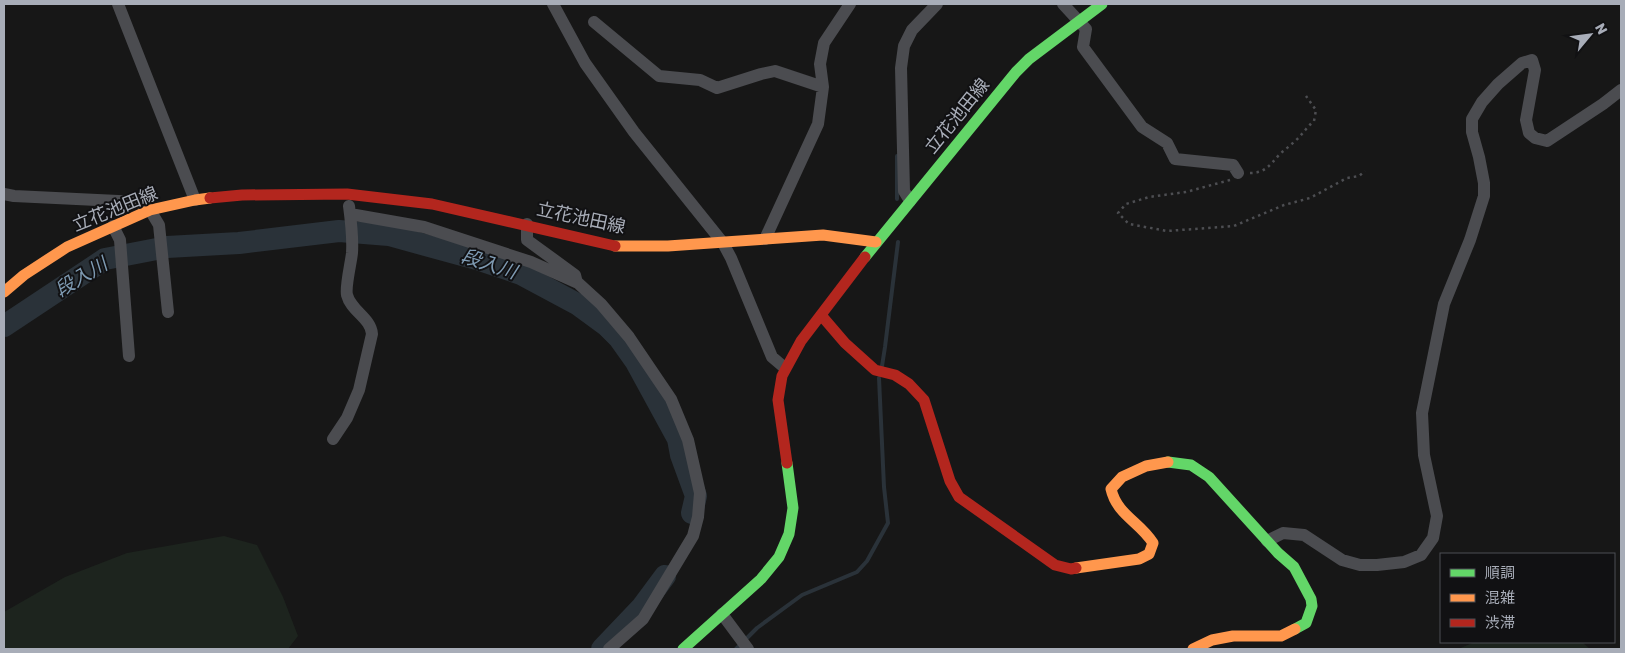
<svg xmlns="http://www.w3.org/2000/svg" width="1625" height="653" font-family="Rubik,'Noto Sans JP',sans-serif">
	<rect width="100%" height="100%" fill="#171717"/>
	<!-- green -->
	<path fill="#1d241e" d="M 224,536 L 257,545 L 283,597 L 298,636 L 288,649 L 4,649 L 4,612 L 65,577 L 127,553 Z
		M 1475,642 L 1582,642 L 1590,649 L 1458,649 Z"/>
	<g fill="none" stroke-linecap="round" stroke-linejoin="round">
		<!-- stream -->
		<path stroke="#2a3239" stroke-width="4" d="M 897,199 L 897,156
			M 882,366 L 885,347 L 898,242
			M 736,649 L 757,628 L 802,595 L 857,572 L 867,561 L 888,523 L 884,487 L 879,378"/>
		<!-- river -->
		<path stroke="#2a3239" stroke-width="22" d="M 4,326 L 105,259 L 167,247 L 239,243 L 339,231 L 389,235 L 480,260 L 521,274 L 577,304 L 607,326 L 619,338 L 636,362 L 678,439 L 681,455 L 696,496 L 692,513
			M 602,649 L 642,607 L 665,576"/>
		<!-- path -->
		<path stroke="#4d4e52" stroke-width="2.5" stroke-dasharray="2.5 4" stroke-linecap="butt" d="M 1250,173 C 1265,173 1270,165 1279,155 C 1284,150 1290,146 1295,141 C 1302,135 1306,128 1314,121 L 1316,110 L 1306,96
			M 1230,180 L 1186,192 L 1149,197 L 1126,204 L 1118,213 L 1129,224 L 1167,231 L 1234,226 L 1284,205 L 1310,198 L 1347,178 L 1359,176 L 1365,171"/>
		<!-- street -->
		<path stroke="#4b4c50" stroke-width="12" d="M 118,4 L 195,200
			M 553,4 L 585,63 L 634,132 L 723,243 L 731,258 L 772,357 L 785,368
			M 1063,4 L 1086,29 L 1083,47 L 1142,127 L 1167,143 L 1175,159 L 1233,165 L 1238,173
			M 594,22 L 659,76 L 700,80 L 717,88 L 761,74 L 775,71 L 823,87
			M 4,194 L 14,196 L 139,202 L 150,210 L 159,225 L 168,312
			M 910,201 L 904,191 L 901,68 L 904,46 L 912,30 L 937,4
			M 350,214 L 424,227 L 531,262 L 578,283 L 601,304 L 629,337 L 671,399 L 688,440 L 700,493 L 698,517 L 693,536 L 643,619 L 609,649
			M 527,224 L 527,240 L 575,275 L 576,279
			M 113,226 L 120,240 L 129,356
			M 765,239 L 818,124 L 823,87 L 820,64 L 824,43 L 850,4
			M 333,439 L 347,418 L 359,390 L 372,334 C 371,318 351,311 347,295 C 345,287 351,263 352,253 C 353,238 351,221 349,206
			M 1267,541 L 1283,533 L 1304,535 L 1342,560 L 1360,565 L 1377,565 L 1404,562 L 1421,555 L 1433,538 L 1437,516 L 1424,455 L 1422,413 L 1444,304 L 1470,240 L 1484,196 L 1484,183 L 1479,157 L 1472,132 L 1472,119 L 1482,102 L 1498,84 L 1522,63 L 1532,60 L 1535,70 L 1526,120 L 1529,133 L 1535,138 L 1547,141 L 1603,104 L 1621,90
			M 722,614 L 748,649"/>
		<!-- fast -->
		<path stroke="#63d668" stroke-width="11" d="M 865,257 L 1016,72 L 1029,59 L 1102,4
			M 1168,462 L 1191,465 L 1209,477 L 1278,553 L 1294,567 L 1311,599 L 1312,606 L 1306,623 L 1295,629
			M 683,649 L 761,579 L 779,557 L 789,534 L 793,508 L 787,463"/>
		<!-- slow -->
		<path stroke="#ff974d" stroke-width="11" d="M 615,246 L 668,246 L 823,235 L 876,242
			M 4,292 L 24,275 L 67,247 L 150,210 L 195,200 L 210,198
			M 1076,568 L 1139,559 L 1149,554 L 1153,543 C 1140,522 1117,515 1111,489 L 1122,477 L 1146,466 L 1168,462
			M 1193,649 L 1212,640 L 1233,636 L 1281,636 L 1295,629"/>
		<!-- jam -->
		<path stroke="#b3261e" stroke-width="11" d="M 210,198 L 242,195 L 347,194 L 432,204 L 615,246
			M 821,315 L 845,343 L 875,370 L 895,375 L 909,384 L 924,400 L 950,481 L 959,497 L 1055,565 L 1071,569 L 1076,568
			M 787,463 L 778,400 L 782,376 L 801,341 L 865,257"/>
	</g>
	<g text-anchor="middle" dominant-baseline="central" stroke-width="4" stroke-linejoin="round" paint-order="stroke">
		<!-- street labels -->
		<g font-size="18" fill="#a8adb8" stroke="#111113">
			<text transform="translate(957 116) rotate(-51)">立花池田線</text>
			<text transform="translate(115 209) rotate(-22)">立花池田線</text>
			<text transform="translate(581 218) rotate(12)">立花池田線</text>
		</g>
		<!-- water labels -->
		<g font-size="19" font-style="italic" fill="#7f9bb3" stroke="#111113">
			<text transform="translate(489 264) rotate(18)">段入川</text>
			<text transform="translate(81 277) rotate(-31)">段入川</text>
		</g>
	</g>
	<!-- border -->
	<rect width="1625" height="653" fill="none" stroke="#a8adb8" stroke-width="10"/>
	<!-- legend -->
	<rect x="1440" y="553" width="175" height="90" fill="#111113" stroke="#4d4f55"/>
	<rect x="1450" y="569" width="25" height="8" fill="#63d668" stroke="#4d4f55"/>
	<text x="1485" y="578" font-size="15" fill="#a8adb8">順調</text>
	<rect x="1450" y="594" width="25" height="8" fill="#ff974d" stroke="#4d4f55"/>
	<text x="1485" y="603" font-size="15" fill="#a8adb8">混雑</text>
	<rect x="1450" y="619" width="25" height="8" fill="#b3261e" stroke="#4d4f55"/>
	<text x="1485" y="628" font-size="15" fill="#a8adb8">渋滞</text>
	<!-- north arrow -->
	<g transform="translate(1590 35) rotate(61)" stroke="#111113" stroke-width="4" paint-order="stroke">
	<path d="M0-4L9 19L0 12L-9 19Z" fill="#a8adb8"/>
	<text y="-8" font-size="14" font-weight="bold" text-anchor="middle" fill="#a8adb8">N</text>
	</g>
</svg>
